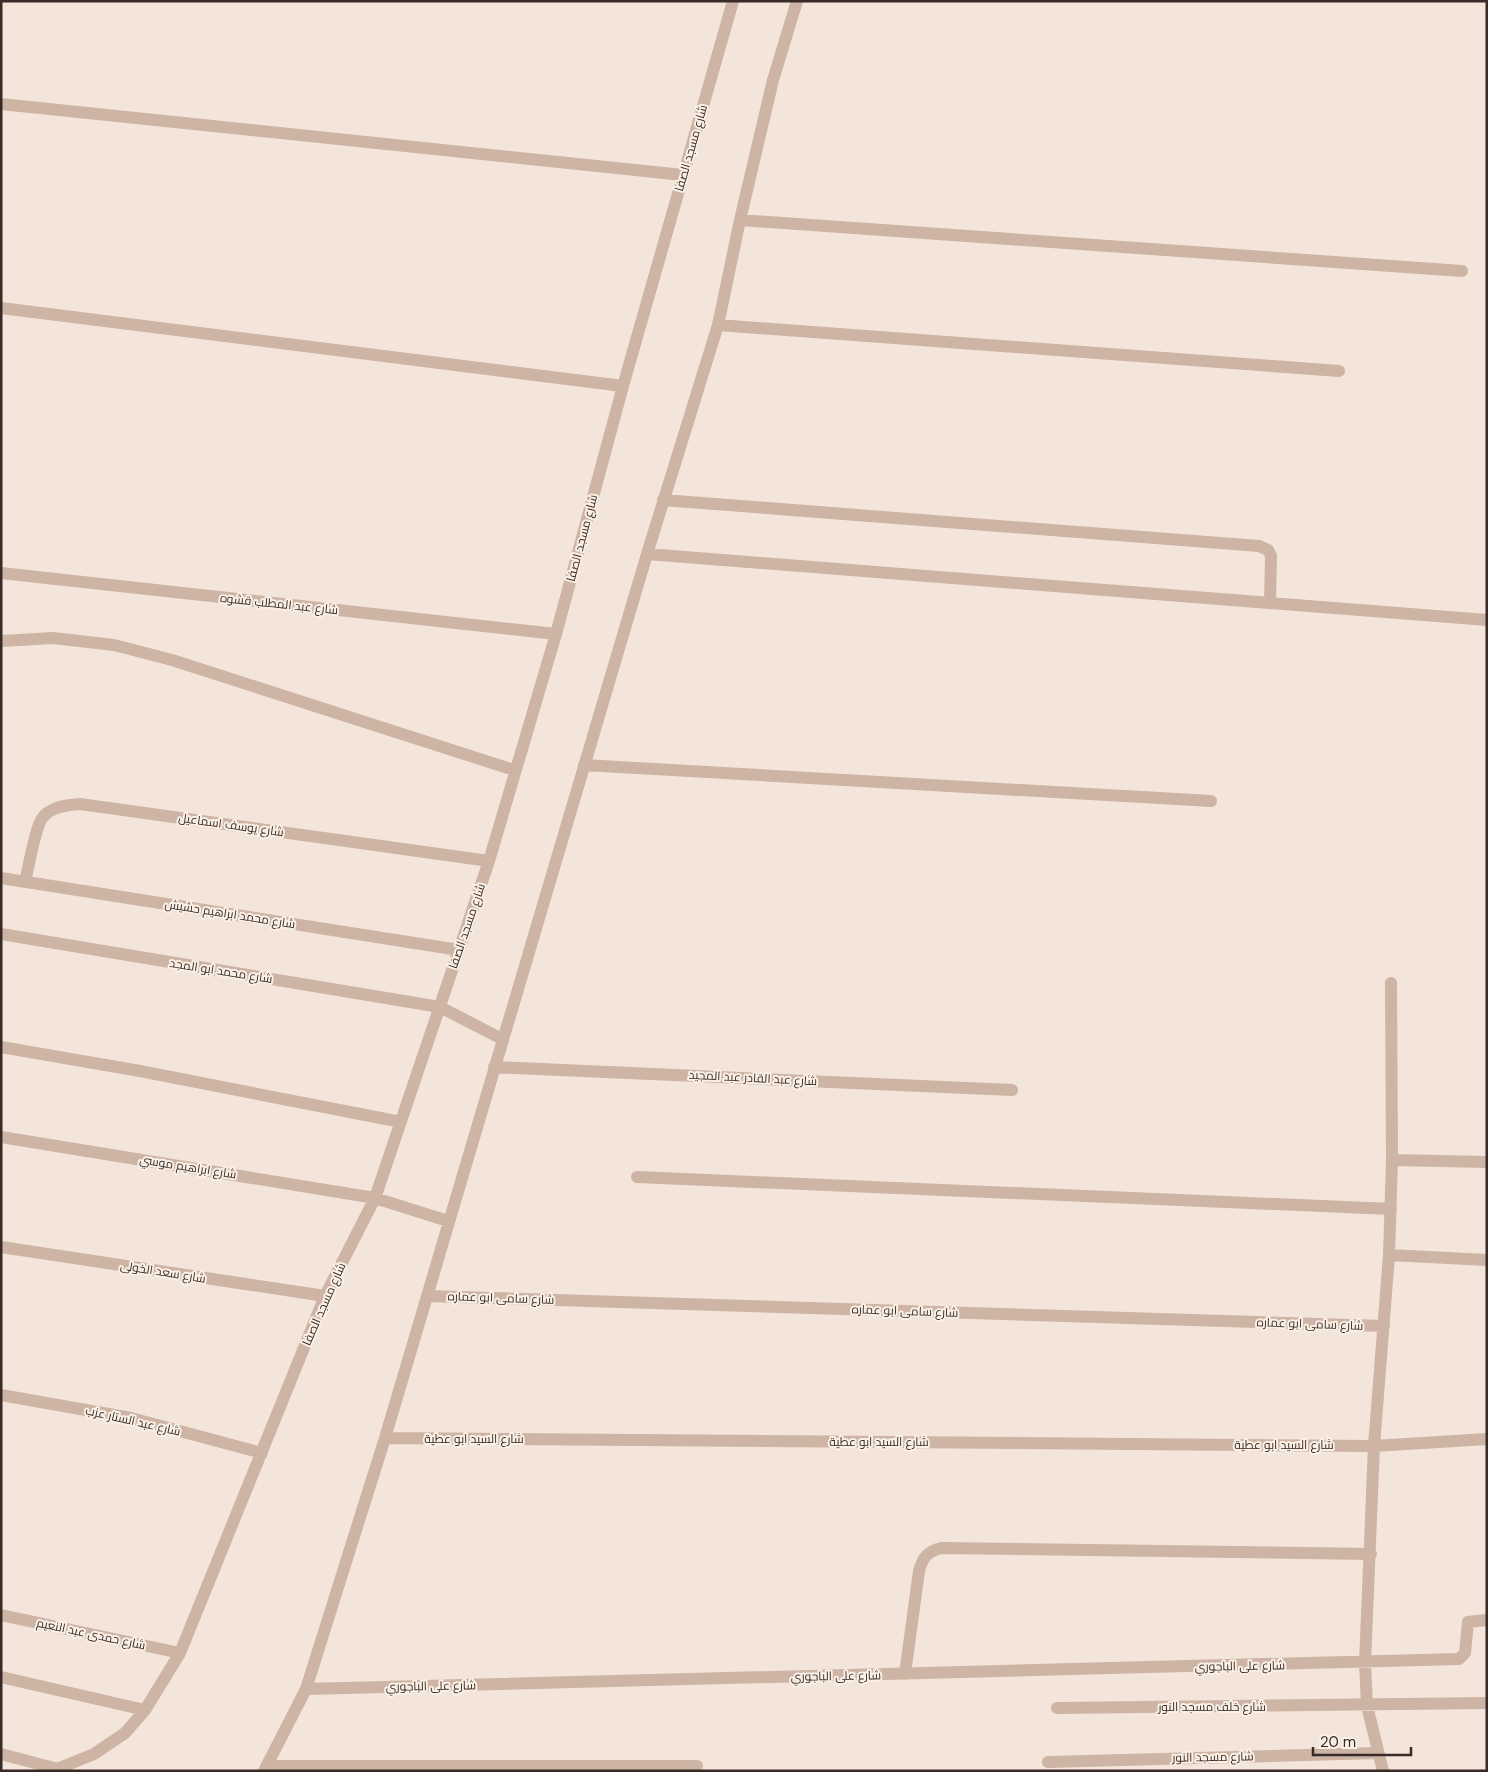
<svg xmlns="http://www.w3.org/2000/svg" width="1488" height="1772" font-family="'DM Sans',Cairo,sans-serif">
	<rect width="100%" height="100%" fill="#f4e5da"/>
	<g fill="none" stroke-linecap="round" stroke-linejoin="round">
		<!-- street -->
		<path stroke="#cdb4a4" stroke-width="12" d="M 1,104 L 683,175
			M 740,220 L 1462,271
			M 1,308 L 623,386
			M 718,325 L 1339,371
			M 663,500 L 1259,546 L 1268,550 L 1271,556 L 1270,603
			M 647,554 L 1487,620
			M 1,573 L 556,634
			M 1,641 L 53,638 L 114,645 L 172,660 L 514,770
			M 584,765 L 1211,801
			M 1,878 L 459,950
			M 25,882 C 29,866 34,833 41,820 C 48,807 67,805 80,804 L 489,861
			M 1,934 L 440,1007 L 502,1039
			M 1,1047 L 140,1071 L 401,1122
			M 494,1067 L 1012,1090
			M 1,1137 L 375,1198 L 448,1221
			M 1392,1160 L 1487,1162
			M 637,1177 L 1391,1209
			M 1,1247 L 325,1296
			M 1389,1255 L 1487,1260
			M 427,1296 L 1384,1326
			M 1,1395 L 131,1418 L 262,1453
			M 385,1438 L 1374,1446 L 1487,1439
			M 1,1615 L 180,1653
			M 905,1674 L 919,1571 C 923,1557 927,1552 941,1548 L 1371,1554
			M 1,1677 L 145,1710
			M 306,1689 L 1459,1659 L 1465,1653 L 1468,1622 L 1487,1620
			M 1057,1708 L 1487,1703
			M 1,1754 L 58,1769
			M 1048,1762 L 1378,1753
			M 267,1766 L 697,1766
			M 52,1771 L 94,1754 L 125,1733 L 145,1710 L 180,1653 L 325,1296 L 375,1198 L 489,861 L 556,634 L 623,386 L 733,1
			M 264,1771 L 306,1689 L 385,1438 L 647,554 L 718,325 L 740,220 L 773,80 L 797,1
			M 1383,1771 L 1367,1706 L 1365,1663 L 1374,1446 L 1389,1255 L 1392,1160 L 1391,983"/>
	</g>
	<g text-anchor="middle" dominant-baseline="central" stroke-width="4" stroke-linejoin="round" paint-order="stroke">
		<!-- street labels -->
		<g font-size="12" fill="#382b27" stroke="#fbf0e6">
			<text transform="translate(691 148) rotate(-74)">شارع مسجد الصفا</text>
			<text transform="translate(582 538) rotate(-75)">شارع مسجد الصفا</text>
			<text transform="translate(279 604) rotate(6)">شارع عبد المطلب قشوه</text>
			<text transform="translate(231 825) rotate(8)">شارع يوسف اسماعيل</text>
			<text transform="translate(230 914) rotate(9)">شارع محمد ابراهيم حشيش</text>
			<text transform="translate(467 926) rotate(-71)">شارع مسجد الصفا</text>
			<text transform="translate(221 971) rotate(9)">شارع محمد ابو المجد</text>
			<text transform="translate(753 1078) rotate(3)">شارع عبد القادر عبد المجيد</text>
			<text transform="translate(188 1167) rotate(9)">شارع ابراهيم موسي</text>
			<text transform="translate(163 1272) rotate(9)">شارع سعد الخولى</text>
			<text transform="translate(501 1298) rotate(2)">شارع سامى ابو عماره</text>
			<text transform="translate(324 1304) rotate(-66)">شارع مسجد الصفا</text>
			<text transform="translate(905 1311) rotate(2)">شارع سامى ابو عماره</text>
			<text transform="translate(1310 1324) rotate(2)">شارع سامى ابو عماره</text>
			<text transform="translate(133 1421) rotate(13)">شارع عبد الستار عزب</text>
			<text x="474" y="1439">شارع السيد ابو عطية</text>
			<text x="879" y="1442">شارع السيد ابو عطية</text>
			<text x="1284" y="1445">شارع السيد ابو عطية</text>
			<text transform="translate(91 1634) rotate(12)">شارع حمدى عبد النعيم</text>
			<text transform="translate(1240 1666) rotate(-1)">شارع على الباجوري</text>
			<text transform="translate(836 1676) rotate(-1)">شارع على الباجوري</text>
			<text transform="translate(431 1686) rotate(-1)">شارع على الباجوري</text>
			<text x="1212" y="1707">شارع خلف مسجد النور</text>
			<text transform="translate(1213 1757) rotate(-1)">شارع مسجد النور</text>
		</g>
	</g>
	<!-- border -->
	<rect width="1488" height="1772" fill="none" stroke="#382b27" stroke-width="5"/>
	<!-- scale -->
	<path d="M1313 1747v8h98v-8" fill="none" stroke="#382b27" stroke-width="2.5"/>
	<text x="1320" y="1747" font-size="15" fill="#382b27" stroke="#fbf0e6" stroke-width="4" paint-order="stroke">20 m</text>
</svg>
